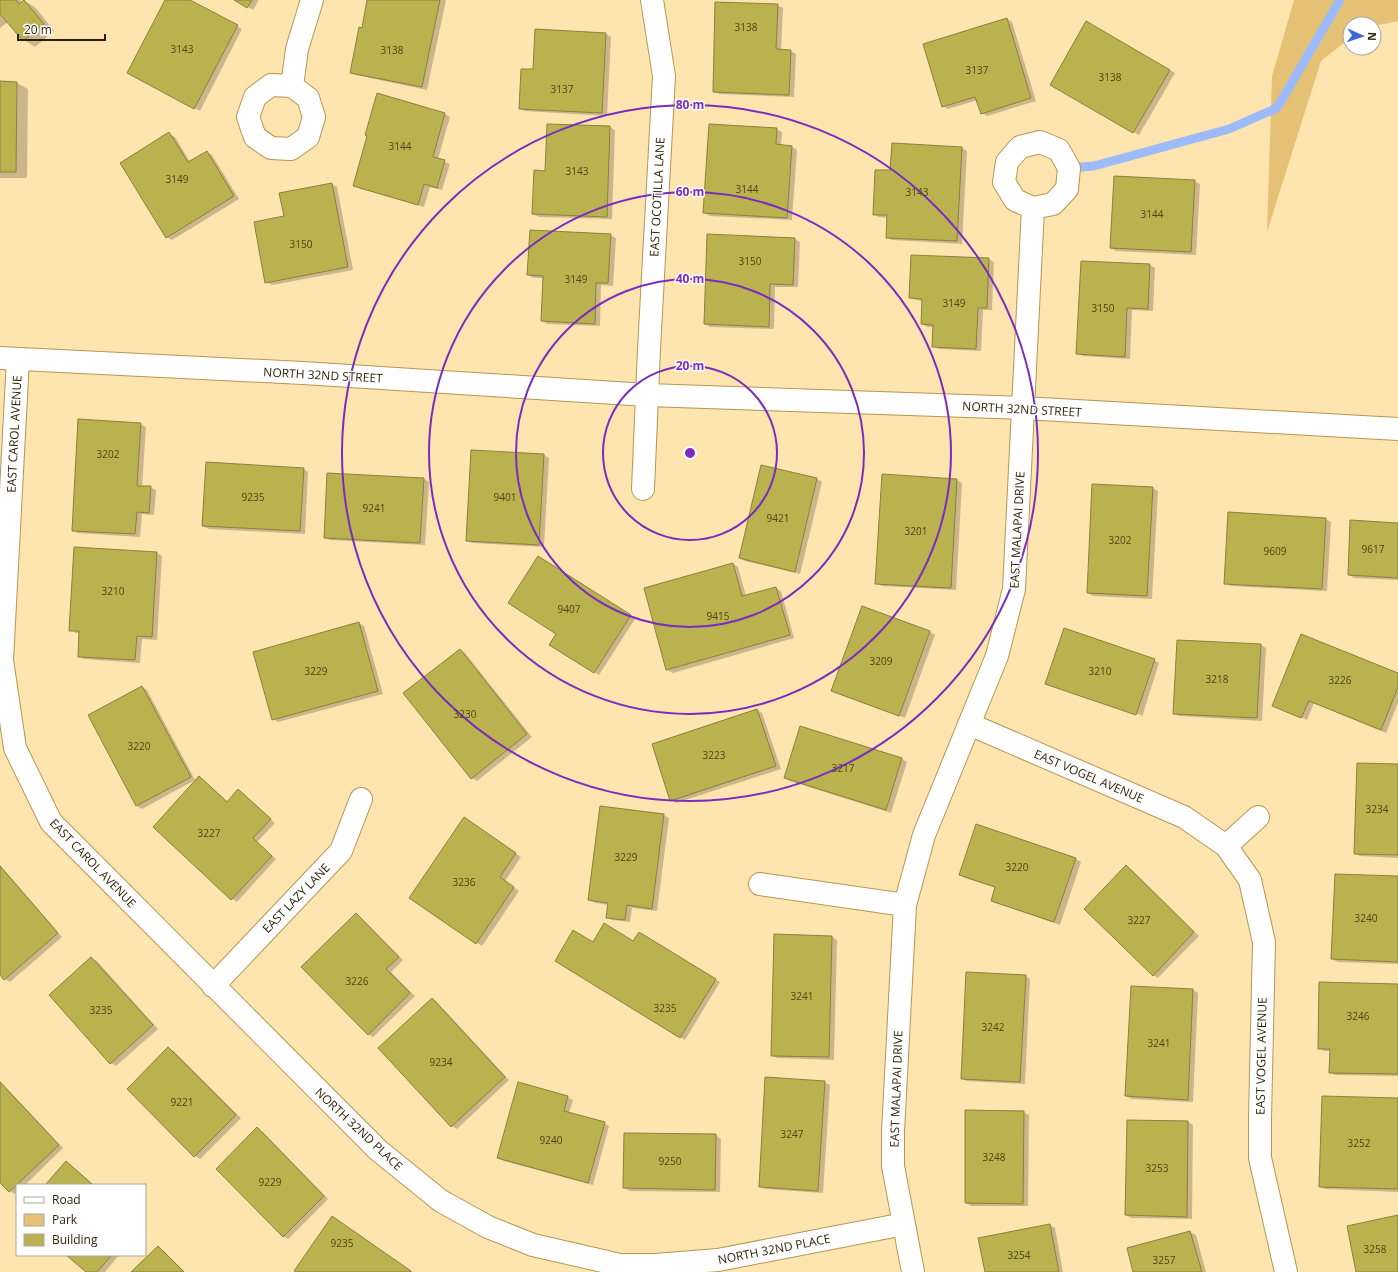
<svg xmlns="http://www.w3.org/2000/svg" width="1398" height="1272" font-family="'Open Sans',sans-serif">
	<rect width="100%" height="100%" fill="#fee4af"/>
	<!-- green -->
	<path fill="#e5c175" d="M 1294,0 L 1398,0 L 1398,21 L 1374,26 L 1374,24 L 1350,24 L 1350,38 L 1321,61 L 1267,232 L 1272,76 Z"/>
	<!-- shadow -->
	<path fill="#0003" d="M 0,0 L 20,0 L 22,2 L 24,1 L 35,7 L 54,31 L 35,47 L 24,40 L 8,22 L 0,28 Z
		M 166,0 L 188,0 L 242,29 L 200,111 L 133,76 Z
		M 236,0 L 259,0 L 253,10 Z
		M 368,0 L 446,0 L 427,90 L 356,75 L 351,72 L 363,29 Z
		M 777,5 L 783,8 L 781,51 L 790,51 L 796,54 L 794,97 L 719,94 L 714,91 Z
		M 1007,19 L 1012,22 L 1036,101 L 987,116 L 982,113 L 978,100 L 948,109 L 943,106 Z
		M 1087,23 L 1175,73 L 1139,135 L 1051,84 Z
		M 606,34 L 611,37 L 607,116 L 525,111 L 520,108 L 534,70 Z
		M 0,82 L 17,83 L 28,89 L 27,178 L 0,178 Z
		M 377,94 L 445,114 L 450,117 L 438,159 L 450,164 L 442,190 L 430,187 L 424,207 L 359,188 L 354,185 L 368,135 Z
		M 610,127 L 615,130 L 612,219 L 539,217 L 533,214 L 546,172 Z
		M 776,129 L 782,132 L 781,146 L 792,147 L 797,150 L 792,220 L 710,216 L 704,213 Z
		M 169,134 L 175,137 L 190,162 L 207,152 L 212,155 L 239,199 L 172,240 L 166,237 Z
		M 962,148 L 967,151 L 962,244 L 892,240 L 887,237 L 888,218 L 879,217 L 874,214 L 891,171 Z
		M 1194,181 L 1200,184 L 1196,255 L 1116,251 L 1111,248 Z
		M 332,184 L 337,187 L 353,270 L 272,285 L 266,282 L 285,217 Z
		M 610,235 L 616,238 L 613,286 L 601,285 L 600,326 L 547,324 L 542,321 L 544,278 L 533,278 L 528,274 Z
		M 708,235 L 795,239 L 800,242 L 798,287 L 775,287 L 774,329 L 710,327 L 705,324 Z
		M 988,259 L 994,262 L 992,310 L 983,310 L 981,351 L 939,349 L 933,346 L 934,327 L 927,327 L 922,324 L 923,301 L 916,300 L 910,297 Z
		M 1082,262 L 1150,265 L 1155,268 L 1153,311 L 1132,310 L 1130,359 L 1083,356 L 1077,353 Z
		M 140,424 L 146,427 L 142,487 L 150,487 L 156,490 L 154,515 L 142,514 L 140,537 L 78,533 L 73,530 Z
		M 544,455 L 549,458 L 544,547 L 472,543 L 467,540 Z
		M 762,466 L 817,479 L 822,482 L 800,574 L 745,561 L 740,558 Z
		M 303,469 L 308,472 L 305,534 L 209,529 L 203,526 Z
		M 883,476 L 957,480 L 962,483 L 956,590 L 882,586 L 876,583 Z
		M 424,479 L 429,482 L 425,545 L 330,540 L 325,537 Z
		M 1152,488 L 1158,491 L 1152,599 L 1093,596 L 1088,593 Z
		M 1326,519 L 1331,522 L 1327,591 L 1231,586 L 1225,583 Z
		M 1398,524 L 1398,580 L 1354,578 L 1349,575 Z
		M 157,553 L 162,556 L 157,640 L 142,639 L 140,663 L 84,659 L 79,656 L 80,633 L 76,633 L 70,630 Z
		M 543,560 L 635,619 L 599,675 L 550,644 L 557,633 Z
		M 733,564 L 738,567 L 746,596 L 776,588 L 781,591 L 794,638 L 673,673 L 667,670 L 645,589 Z
		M 359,623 L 364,626 L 383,694 L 278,722 L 273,719 Z
		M 930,632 L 935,635 L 905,718 L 832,691 Z
		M 1261,645 L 1266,648 L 1262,721 L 1179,716 L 1174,713 Z
		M 460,650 L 465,653 L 532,737 L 477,781 L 472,778 Z
		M 1154,660 L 1159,663 L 1142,717 L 1141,715 L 1046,684 Z
		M 1398,674 L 1398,703 L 1386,733 L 1314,703 L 1307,720 L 1273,706 Z
		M 142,687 L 147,690 L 195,780 L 142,809 L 137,806 Z
		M 757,710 L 762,713 L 781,769 L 676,803 L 671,800 Z
		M 801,728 L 902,759 L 907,762 L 891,813 L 790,781 L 785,778 Z
		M 1398,765 L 1398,858 L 1360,856 L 1355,853 Z
		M 200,778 L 205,781 L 228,802 L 238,791 L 244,794 L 275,823 L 257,842 L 276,859 L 237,902 L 232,899 Z
		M 663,815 L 669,818 L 657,911 L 632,908 L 630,922 L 612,920 L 607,917 L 609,905 L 595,903 L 589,900 Z
		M 469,822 L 521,857 L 505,881 L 519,891 L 482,946 L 410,898 Z
		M 977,825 L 1076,859 L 1081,862 L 1060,925 L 997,903 L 992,900 L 996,888 L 965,878 L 960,875 Z
		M 0,865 L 62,937 L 10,982 L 5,979 L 0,974 Z
		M 1126,866 L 1131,869 L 1199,936 L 1158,978 L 1153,975 Z
		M 1398,877 L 1398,964 L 1338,962 L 1332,959 Z
		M 356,915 L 361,918 L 403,960 L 391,972 L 415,996 L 373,1037 L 368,1034 Z
		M 640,933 L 720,982 L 685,1040 L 556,961 L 634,942 Z
		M 775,935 L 832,937 L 837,940 L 834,1060 L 777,1058 L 772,1055 Z
		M 91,958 L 97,961 L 158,1029 L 116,1066 L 111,1063 L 50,995 Z
		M 1025,976 L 1030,979 L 1025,1084 L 967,1081 L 962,1078 Z
		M 1398,985 L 1398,1076 L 1335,1075 L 1330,1072 L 1330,1051 L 1324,1051 L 1319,1048 Z
		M 1132,987 L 1193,990 L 1198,993 L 1193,1102 L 1131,1099 L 1126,1096 Z
		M 432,999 L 437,1002 L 509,1080 L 457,1129 L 452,1126 Z
		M 168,1048 L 174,1051 L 241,1118 L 200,1159 L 195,1156 L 128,1089 Z
		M 0,1081 L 63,1148 L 25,1185 L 17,1185 L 17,1192 L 15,1194 L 10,1191 L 0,1181 Z
		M 824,1082 L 830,1085 L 823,1193 L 765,1189 L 760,1186 Z
		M 567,1097 L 573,1100 L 569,1113 L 604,1123 L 609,1126 L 593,1185 L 504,1161 L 499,1158 Z
		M 1398,1099 L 1398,1192 L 1325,1189 L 1320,1186 Z
		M 1023,1112 L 1029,1115 L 1028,1206 L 971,1206 L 966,1203 Z
		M 1128,1121 L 1188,1122 L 1193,1125 L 1192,1219 L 1131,1218 L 1126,1215 Z
		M 257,1129 L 263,1132 L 328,1199 L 288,1239 L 283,1236 Z
		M 716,1135 L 721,1139 L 720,1192 L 630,1191 L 624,1188 Z
		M 66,1162 L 71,1165 L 94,1185 L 47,1185 Z
		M 1050,1225 L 1055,1228 L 1063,1272 L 986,1272 Z
		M 1190,1232 L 1196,1235 L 1206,1272 L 1134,1272 L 1128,1249 Z
		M 158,1247 L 163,1250 L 185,1272 L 133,1272 Z
		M 67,1255 L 119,1255 L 105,1272 L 87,1272 Z"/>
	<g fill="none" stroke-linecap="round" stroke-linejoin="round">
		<!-- stream -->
		<path stroke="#9dbbfb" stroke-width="9" d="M 1069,168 L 1094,166 L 1229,129 L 1277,108 L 1340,0"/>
	</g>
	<!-- building -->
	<path fill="#b9b24e" stroke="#87823c" d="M 0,0 L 16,0 L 19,4 L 24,0 L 44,24 L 23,41 L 0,14 Z
		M 165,0 L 190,0 L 238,25 L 194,109 L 127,73 Z
		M 234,0 L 252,0 L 247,8 Z
		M 367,0 L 440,0 L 422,87 L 350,73 L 359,27 L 362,28 Z
		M 715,2 L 778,4 L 776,49 L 791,50 L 789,95 L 713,92 Z
		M 1007,18 L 1031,98 L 981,114 L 975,97 L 942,107 L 923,44 Z
		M 1086,21 L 1170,70 L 1133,133 L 1050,85 Z
		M 535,29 L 606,33 L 602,113 L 519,109 L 521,69 L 533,69 Z
		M 0,81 L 17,82 L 16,172 L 0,172 Z
		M 377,93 L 445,113 L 433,157 L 445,160 L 437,188 L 424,184 L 418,205 L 353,186 L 367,136 L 365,135 Z
		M 547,124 L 610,126 L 607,217 L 532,214 L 534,170 L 545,171 Z
		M 709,124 L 777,128 L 776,144 L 792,146 L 787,218 L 703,213 Z
		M 169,132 L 188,162 L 207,151 L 234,196 L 166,238 L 120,163 Z
		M 892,143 L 962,147 L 957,241 L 886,238 L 887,215 L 873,215 L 875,170 L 890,170 Z
		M 1114,176 L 1195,180 L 1191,252 L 1110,248 Z
		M 332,183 L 348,267 L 265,283 L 254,222 L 284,216 L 279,193 Z
		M 530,230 L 611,234 L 608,283 L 596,283 L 595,324 L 541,321 L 543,276 L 527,275 Z
		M 707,234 L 795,238 L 793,285 L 770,284 L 769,327 L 704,324 Z
		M 911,255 L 989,258 L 987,308 L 978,308 L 976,349 L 932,347 L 933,325 L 921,324 L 922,299 L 909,298 Z
		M 1081,261 L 1150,264 L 1148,309 L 1127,308 L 1125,357 L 1076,354 Z
		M 78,419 L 141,423 L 137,486 L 151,486 L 149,513 L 137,512 L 135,534 L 72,531 Z
		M 471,450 L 544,454 L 539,545 L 466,541 Z
		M 206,462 L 304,468 L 300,531 L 202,526 Z
		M 761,465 L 817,478 L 795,572 L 739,558 Z
		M 327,473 L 424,478 L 420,543 L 324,538 Z
		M 882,474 L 957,479 L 951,588 L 875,584 Z
		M 1092,484 L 1153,487 L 1147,596 L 1087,593 Z
		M 1228,512 L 1326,518 L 1322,589 L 1224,584 Z
		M 1350,520 L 1398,523 L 1398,578 L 1348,575 Z
		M 74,547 L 157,552 L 152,637 L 137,636 L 135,660 L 78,657 L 79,631 L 69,631 Z
		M 538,556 L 631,615 L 594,673 L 549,645 L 556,634 L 508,603 Z
		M 733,563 L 742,596 L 776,587 L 790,635 L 666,670 L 644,588 Z
		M 862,606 L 930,631 L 899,716 L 831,691 Z
		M 359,622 L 378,691 L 272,720 L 253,652 Z
		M 1064,628 L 1155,659 L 1136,715 L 1045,684 Z
		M 1301,634 L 1398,673 L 1398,687 L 1381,730 L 1309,701 L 1301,718 L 1272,706 Z
		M 1177,640 L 1261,644 L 1257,718 L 1173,714 Z
		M 460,649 L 527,734 L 471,779 L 403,693 Z
		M 142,686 L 191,777 L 136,806 L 88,715 Z
		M 757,709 L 776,766 L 670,801 L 652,744 Z
		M 800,726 L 902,758 L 886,810 L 784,778 Z
		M 1357,763 L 1398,764 L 1398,855 L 1354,854 Z
		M 199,776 L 227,802 L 238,789 L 271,819 L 253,838 L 272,856 L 231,900 L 153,827 Z
		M 600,806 L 664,814 L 652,909 L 627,905 L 625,920 L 606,918 L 608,903 L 588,900 Z
		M 464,817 L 516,853 L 500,877 L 514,887 L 476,944 L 409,898 Z
		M 976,824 L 1076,858 L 1054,922 L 991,901 L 995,887 L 959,875 Z
		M 1126,865 L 1194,932 L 1153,976 L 1084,909 Z
		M 0,866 L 58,933 L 4,980 L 0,975 Z
		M 1335,874 L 1398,876 L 1398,962 L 1331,959 Z
		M 356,913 L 399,957 L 386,969 L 410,993 L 368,1035 L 301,967 Z
		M 604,923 L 633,941 L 639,932 L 716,979 L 680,1038 L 555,961 L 573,930 L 593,942 Z
		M 774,934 L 832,936 L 829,1057 L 771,1056 Z
		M 91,957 L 153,1025 L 110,1064 L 49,995 Z
		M 966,972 L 1026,975 L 1020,1082 L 961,1079 Z
		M 1319,982 L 1398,984 L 1398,1074 L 1329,1073 L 1330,1049 L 1318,1049 Z
		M 1131,986 L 1193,989 L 1188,1100 L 1125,1096 Z
		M 432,998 L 505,1077 L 451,1127 L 378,1048 Z
		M 168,1047 L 236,1115 L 194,1157 L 127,1089 Z
		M 765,1077 L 825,1081 L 818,1191 L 759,1187 Z
		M 0,1082 L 59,1145 L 9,1192 L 0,1183 Z
		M 518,1082 L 568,1096 L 564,1111 L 605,1122 L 588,1183 L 497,1158 Z
		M 1322,1096 L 1398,1098 L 1398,1189 L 1319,1187 Z
		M 965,1110 L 1024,1111 L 1023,1204 L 965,1203 Z
		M 1127,1120 L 1188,1121 L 1187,1217 L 1125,1215 Z
		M 257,1127 L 324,1196 L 283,1237 L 216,1169 Z
		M 624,1133 L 716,1134 L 715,1190 L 623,1188 Z
		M 66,1161 L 93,1185 L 45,1185 Z
		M 1398,1215 L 1398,1272 L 1356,1272 L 1347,1226 Z
		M 332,1216 L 411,1271 L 411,1272 L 296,1272 L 294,1271 Z
		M 1050,1224 L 1059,1272 L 985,1272 L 978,1238 Z
		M 1190,1231 L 1202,1272 L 1133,1272 L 1127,1248 Z
		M 158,1246 L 184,1272 L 131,1272 Z
		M 66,1255 L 112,1255 L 97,1272 L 86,1272 Z"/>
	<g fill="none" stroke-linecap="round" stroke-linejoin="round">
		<defs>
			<path id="street" d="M 271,85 L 292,86 L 308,98 L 314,117 L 308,137 L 291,149 L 271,148 L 255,137 L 248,117 L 255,97 Z
				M 292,86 L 297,49 L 312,0
				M 1040,142 L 1059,150 L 1069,168 L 1067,189 L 1053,204 L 1033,208 L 1015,200 L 1004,182 L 1007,162 L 1020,147 Z
				M 18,359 L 2,660 L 15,748 L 51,822 L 378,1150 L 441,1201 L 488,1227 L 533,1245 L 620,1265 L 655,1265 L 718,1260 L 904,1224
				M 643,489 L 649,349 L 664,76 L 652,0
				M 969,724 L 1184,817 L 1226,846 L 1250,880 L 1264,942 L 1260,1117 L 1260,1158 L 1286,1272
				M 1226,846 L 1258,817
				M 760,884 L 905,905
				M 213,986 L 341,851 L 361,799
				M 913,1272 L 893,1166 L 893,1132 L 905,905 L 924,835 L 997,656 L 1014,589 L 1033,208"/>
			<path id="secondary" d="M 0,358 L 303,373 L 647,395 L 1023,408 L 1398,429"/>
		</defs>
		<!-- street casing -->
		<use href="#street" stroke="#b59654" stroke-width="24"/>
		<!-- secondary casing -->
		<use href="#secondary" stroke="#b59654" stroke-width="24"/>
		<!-- street -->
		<use href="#street" stroke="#fff" stroke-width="22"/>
		<!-- secondary -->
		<use href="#secondary" stroke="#fff" stroke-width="22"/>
	</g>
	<!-- distance rings -->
	<g fill="none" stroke="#7b2cbf" stroke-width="2">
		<circle cx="690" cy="453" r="87"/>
		<circle cx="690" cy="453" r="174"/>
		<circle cx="690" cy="453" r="261"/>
		<circle cx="690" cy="453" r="348"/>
	</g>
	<g text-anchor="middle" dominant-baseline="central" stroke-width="3" stroke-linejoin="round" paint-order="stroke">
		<!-- number labels -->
		<g font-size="10" fill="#4e4416">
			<text x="746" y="27">3138</text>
			<text x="182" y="49">3143</text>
			<text x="392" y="50">3138</text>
			<text x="977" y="70">3137</text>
			<text x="1110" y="77">3138</text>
			<text x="562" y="89">3137</text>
			<text x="400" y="146">3144</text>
			<text x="577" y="171">3143</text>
			<text x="177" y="179">3149</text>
			<text x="747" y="189">3144</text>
			<text x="917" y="192">3143</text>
			<text x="1152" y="214">3144</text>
			<text x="301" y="244">3150</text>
			<text x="750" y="261">3150</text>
			<text x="576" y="279">3149</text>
			<text x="954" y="303">3149</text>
			<text x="1103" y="308">3150</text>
			<text x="108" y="454">3202</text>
			<text x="253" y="497">9235</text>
			<text x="505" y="497">9401</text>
			<text x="374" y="508">9241</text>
			<text x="778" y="518">9421</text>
			<text x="916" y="531">3201</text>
			<text x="1120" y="540">3202</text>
			<text x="1373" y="549">9617</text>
			<text x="1275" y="551">9609</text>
			<text x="113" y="591">3210</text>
			<text x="569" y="609">9407</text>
			<text x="718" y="616">9415</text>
			<text x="881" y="661">3209</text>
			<text x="316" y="671">3229</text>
			<text x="1100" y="671">3210</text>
			<text x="1217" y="679">3218</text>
			<text x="1340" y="680">3226</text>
			<text x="465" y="714">3230</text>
			<text x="139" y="746">3220</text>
			<text x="714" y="755">3223</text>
			<text x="843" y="768">3217</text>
			<text x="1377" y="809">3234</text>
			<text x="209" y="833">3227</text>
			<text x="626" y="857">3229</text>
			<text x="1017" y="867">3220</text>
			<text x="464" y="882">3236</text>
			<text x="1366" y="918">3240</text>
			<text x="1139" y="920">3227</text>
			<text x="357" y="981">3226</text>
			<text x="802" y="996">3241</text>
			<text x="665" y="1008">3235</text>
			<text x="101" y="1010">3235</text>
			<text x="1358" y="1016">3246</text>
			<text x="993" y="1027">3242</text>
			<text x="1159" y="1043">3241</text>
			<text x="441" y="1062">9234</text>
			<text x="182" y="1102">9221</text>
			<text x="792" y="1134">3247</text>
			<text x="551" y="1140">9240</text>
			<text x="1359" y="1143">3252</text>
			<text x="994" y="1157">3248</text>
			<text x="670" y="1161">9250</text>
			<text x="1157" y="1168">3253</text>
			<text x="270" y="1182">9229</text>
			<text x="342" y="1243">9235</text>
			<text x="1375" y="1249">3258</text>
			<text x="1019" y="1255">3254</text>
			<text x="1164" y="1260">3257</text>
		</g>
		<!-- street labels -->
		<g font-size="12" fill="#2b1f03" stroke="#fff">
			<text transform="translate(657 197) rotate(-87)">EAST OCOTILLA LANE</text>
			<text transform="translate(323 375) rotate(3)">NORTH 32ND STREET</text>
			<text transform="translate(1022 409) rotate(3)">NORTH 32ND STREET</text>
			<text transform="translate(14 434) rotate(-87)">EAST CAROL AVENUE</text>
			<text transform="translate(1017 530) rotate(-87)">EAST MALAPAI DRIVE</text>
			<text transform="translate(1089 776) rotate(23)">EAST VOGEL AVENUE</text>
			<text transform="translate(93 863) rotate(46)">EAST CAROL AVENUE</text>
			<text transform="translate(296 898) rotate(-46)">EAST LAZY LANE</text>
			<text transform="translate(1261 1056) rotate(-89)">EAST VOGEL AVENUE</text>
			<text transform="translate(896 1089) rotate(-88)">EAST MALAPAI DRIVE</text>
			<text transform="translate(359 1129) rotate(43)">NORTH 32ND PLACE</text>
			<text transform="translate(774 1249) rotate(-11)">NORTH 32ND PLACE</text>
		</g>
	</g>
	<circle cx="690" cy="453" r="6" fill="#7b2cbf" stroke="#fff" stroke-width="2"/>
	<g font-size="12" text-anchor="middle" font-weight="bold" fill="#7b2cbf" stroke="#fff" stroke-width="3" stroke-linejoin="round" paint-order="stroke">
		<text x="690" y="109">80 m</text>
		<text x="690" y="196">60 m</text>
		<text x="690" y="283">40 m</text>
		<text x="690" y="370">20 m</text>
	</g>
	<!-- legend -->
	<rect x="16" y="1184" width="130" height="72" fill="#ffffff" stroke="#aaa59a"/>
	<rect x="24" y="1197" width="20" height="6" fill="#ffffff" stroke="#aaa59a"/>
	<text x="52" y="1204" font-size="12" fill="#2b1f03">Road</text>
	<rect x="24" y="1214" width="20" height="12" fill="#e5c175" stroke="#aaa59a"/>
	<text x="52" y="1224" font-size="12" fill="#2b1f03">Park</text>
	<rect x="24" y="1234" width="20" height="12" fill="#b9b24e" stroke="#aaa59a"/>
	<text x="52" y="1244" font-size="12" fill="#2b1f03">Building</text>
	<!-- north arrow -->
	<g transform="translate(1362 36) rotate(93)"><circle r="19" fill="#ffffff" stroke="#aaa59a"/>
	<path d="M0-3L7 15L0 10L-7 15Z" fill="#3c68d8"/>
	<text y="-6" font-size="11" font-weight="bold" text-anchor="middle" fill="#2b1f03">N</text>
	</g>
	<!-- scale -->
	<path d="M18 34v6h87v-6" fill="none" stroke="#2b1f03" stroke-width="2"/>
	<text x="24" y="34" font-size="12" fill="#2b1f03" stroke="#ffffff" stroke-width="3" paint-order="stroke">20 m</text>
</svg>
